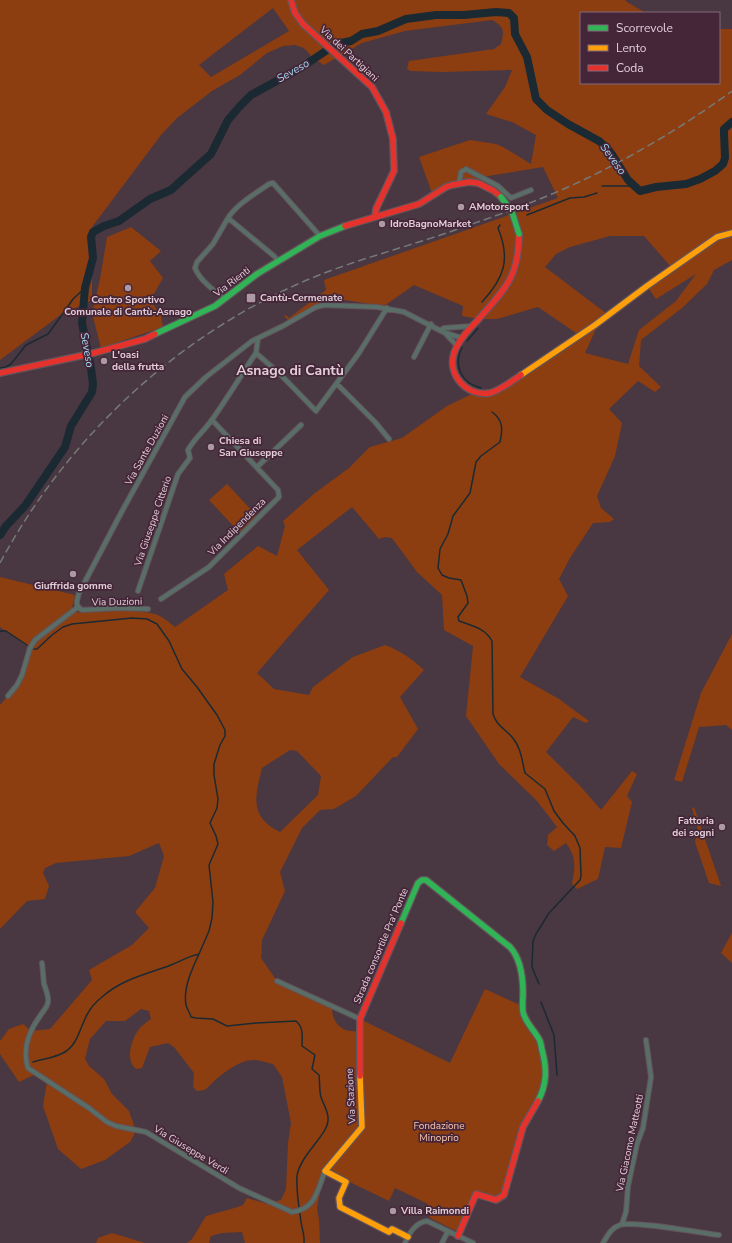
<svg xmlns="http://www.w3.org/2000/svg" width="732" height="1243" font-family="'Nunito Sans',sans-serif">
	<rect width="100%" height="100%" fill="#493741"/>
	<!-- green -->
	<path fill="#8d3e11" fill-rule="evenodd" d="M 0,0 L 625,0 L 627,2 L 646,13 L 581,13 L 581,83 L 719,83 L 719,29 L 732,29 L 732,260 L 714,270 L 707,284 L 682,308 L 641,340 L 639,366 L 661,387 L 655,392 L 638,381 L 609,409 L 622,423 L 615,456 L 597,496 L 601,508 L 614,519 L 610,522 L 593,523 L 570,558 L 559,579 L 568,596 L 520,677 L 559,699 L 589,721 L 586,723 L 573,717 L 546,752 L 581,787 L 601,810 L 632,771 L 637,774 L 627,796 L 632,802 L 621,848 L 605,847 L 598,879 L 577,889 L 572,884 C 575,867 577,858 566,843 L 554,851 L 547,845 L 548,835 L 557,827 L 537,801 L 499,764 L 466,716 L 473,646 L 444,630 L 442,595 L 417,572 L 392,538 L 385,537 L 379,539 L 352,507 L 297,550 L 329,590 L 257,673 L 274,689 L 309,695 L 313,687 L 353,657 L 385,645 C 401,651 412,659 424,670 L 400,697 L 418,729 L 397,757 L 393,757 L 356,796 L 334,809 L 320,810 L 302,828 L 280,872 L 285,891 L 262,940 L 261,958 L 277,981 L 332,1008 C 332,1023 342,1033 358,1031 L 362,1127 L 323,1175 L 317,1208 L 319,1220 L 320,1243 L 245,1243 L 242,1232 L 222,1233 L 211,1236 L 209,1243 L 187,1243 L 192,1239 L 206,1216 L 238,1207 L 243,1205 L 247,1198 L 267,1204 L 281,1200 L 286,1189 L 288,1143 L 291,1123 L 282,1077 L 273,1064 C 267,1063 260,1060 255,1060 C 237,1059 216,1079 205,1090 L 197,1091 L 193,1087 L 194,1073 L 174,1047 L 168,1043 L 150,1047 L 142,1068 L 136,1069 C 125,1060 131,1040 139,1029 C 142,1025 147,1022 151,1019 L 149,1011 L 141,1009 L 125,1021 L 106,1021 L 90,1039 L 85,1059 L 89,1066 L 104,1079 L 112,1094 L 129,1111 L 136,1131 L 130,1142 L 105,1160 L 81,1169 L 58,1149 L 43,1106 L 47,1082 L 36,1074 L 19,1082 L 0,1054 L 0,1041 L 9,1029 L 23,1024 L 31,1031 L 50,1029 L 92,980 L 89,970 L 132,945 L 149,928 L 135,912 L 155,888 L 164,856 L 159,843 L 129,856 L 56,863 L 45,868 L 43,873 L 49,886 L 45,899 L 27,901 L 0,929 L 0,705 L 17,685 L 30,648 L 0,627 L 0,577 L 75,595 L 71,612 C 99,614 127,607 155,614 C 162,616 169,622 175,627 L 228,590 L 224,574 L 258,546 L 277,556 L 285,526 L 283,521 L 315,493 L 349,468 L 370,447 L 402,438 L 447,406 L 474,393 L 487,394 L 579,335 L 538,307 L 497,319 L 479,319 L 462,316 L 463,306 L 414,285 L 384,306 L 338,299 L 323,301 L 290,320 L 288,320 L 284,316 L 286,315 L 289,318 L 326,290 L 324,280 L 558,198 L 543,167 L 488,176 L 432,193 L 419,157 L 470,140 L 496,144 L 503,147 L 531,164 L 536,135 L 512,122 L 486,114 L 505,87 L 512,70 L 442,72 L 410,71 L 407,68 L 409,61 L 494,49 L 501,44 C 504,31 505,27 492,20 L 405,31 L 362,43 L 324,65 L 313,58 L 304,48 L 295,45 L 283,46 L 267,53 L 240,75 L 212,91 L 177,118 L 161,135 L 92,227 L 92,300 L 59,316 L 0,360 ZM 273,8 L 289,31 L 211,77 L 199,65 ZM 610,236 L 644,236 L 672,268 L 647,286 L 656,299 L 696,274 L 676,301 L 639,330 L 628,364 L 585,353 L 596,329 L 611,317 L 545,267 L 556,254 L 570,247 ZM 290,750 L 297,751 L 321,776 L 318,795 L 280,832 C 249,816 255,797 262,768 Z
		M 131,227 L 161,251 L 150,261 L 163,278 L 152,297 L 152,303 L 161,316 L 163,327 L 101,348 L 92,313 L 100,279 L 107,237 Z
		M 227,484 L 257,516 L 239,532 L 209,500 Z
		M 732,634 L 732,730 L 726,725 L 699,727 L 682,782 L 674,780 L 701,693 Z
		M 694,807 L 721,886 L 709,883 L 695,842 L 698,830 L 692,808 Z
		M 732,933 L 732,963 L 721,953 Z
		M 485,989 L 520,1005 L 522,1019 L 535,1035 L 539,1045 L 544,1062 L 544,1077 L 538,1094 L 517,1135 L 502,1193 L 499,1194 L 496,1198 L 475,1192 L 458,1232 L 430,1218 L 429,1212 L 426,1208 L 428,1204 L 395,1188 L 389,1201 L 327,1171 L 363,1127 C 360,1094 358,1054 364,1021 L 450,1063 Z
		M 112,1233 L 145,1243 L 96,1243 L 98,1238 Z"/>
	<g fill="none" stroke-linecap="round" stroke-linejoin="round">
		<!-- stream -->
		<path stroke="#1b2a32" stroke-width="1.5" d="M 602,186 L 634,186
			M 527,215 L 570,198 L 584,197 L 597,193
			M 482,302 C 504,278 511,260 498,228 L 500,225
			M 467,341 L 478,328
			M 462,347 C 453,366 461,383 481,388
			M 0,368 L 6,367 L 11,364 L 26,345 L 48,334 L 64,312 L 73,299 L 85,288
			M 492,412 C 503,420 503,429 500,442 L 481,456 L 476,462 L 470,493 L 453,516 L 448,534 L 440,549 L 438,568 L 442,575 L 449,578 L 461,580 L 467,596 L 468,603 L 458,617 L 459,621 C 472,626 485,628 492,641 L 493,714 C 496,725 505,729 512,737 C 521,747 522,761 525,773 L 545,789 L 554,811 L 563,823 L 575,836 L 580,848 L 581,876 L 580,880 L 549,913 L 536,934 L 533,941 L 532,967 L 539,984
			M 0,631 L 6,631 L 27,645
			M 34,649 L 37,649 L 52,635 L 63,627 L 72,624 L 132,618 L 147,619 L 157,624 L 169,641 L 182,669 L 197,687 L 217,715 L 225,730 L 225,736 L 220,745 L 214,764 L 214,775 L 218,799 L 217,808 L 210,823 L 216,836 L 218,844 L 209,865 L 213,902 L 212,918 L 209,931 L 199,954
			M 541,1002 L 554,1035 L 557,1075
			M 33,1062 C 42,1059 54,1058 63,1053 C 78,1046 80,1026 88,1013 C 91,1007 97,1001 102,997 C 122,979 147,974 171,965 C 181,961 189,956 199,954 C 192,969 183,988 186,1005 C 187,1009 190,1013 191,1017 L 196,1018 L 213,1019 L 227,1026 L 256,1023 L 296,1021 C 304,1028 302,1036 302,1046 L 315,1055 L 312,1069 L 319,1075 C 320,1082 319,1090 321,1097 C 323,1104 329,1112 328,1120 C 328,1135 300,1155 297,1176 C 296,1191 299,1207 301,1222 C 302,1229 305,1236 304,1243"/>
		<!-- river -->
		<path stroke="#1b2a32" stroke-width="8" d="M 0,535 L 6,526 L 25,506 L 65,447 L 71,426 L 92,392 L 93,384 L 91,368 L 82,323 L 85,288 L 93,258 L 91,237 L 93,232 L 104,226 L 119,221 L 150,199 L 171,190 L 183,179 L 211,154 L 228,120 L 240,106 L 251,95 L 302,67 L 336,44 L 351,41 L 362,34 L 378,31 L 406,19 L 436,15 L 464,15 L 496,12 L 509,13 L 514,18 L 515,34 L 527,57 L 536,99 L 547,110 L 568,124 L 599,141 L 607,148 L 613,156 L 628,180 L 640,191 L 656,187 L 686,184 L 700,179 L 715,171 L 723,164 L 725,158 L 724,133 L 724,129 L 732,122"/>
		<defs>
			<path id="street" d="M 459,183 L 461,172 L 466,169 L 498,186 L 511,198 L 531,190
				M 278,261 L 274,256 L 228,218 C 238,203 255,194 269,184 L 273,183 L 320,236
				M 227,298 C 216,294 199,279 195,268 L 197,262 L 213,244 L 228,218
				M 441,330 L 444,328 L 472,326
				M 444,332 L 457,346
				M 258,338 L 256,353 L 280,374 L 316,411 L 359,353 L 387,308
				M 414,357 L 431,324
				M 337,384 L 375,422 L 389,439
				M 257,467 L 301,425
				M 138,591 L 178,474 L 190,458 L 188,450 C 194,439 204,431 211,421 C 227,399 241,375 256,353
				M 161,599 L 209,567 L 279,497 L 278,490 L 212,420
				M 148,609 L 121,608 L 82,610 C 74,605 77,601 79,593 L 121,513 L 185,397 L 206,377 L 252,341 L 283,326 L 316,307 L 324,305 L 377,307 L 404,312 L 443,332 L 462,338
				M 8,696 L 17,685 L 22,675 L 30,648 L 35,640 L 78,607
				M 42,963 C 43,970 43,977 44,984 C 46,990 49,997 48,1002 C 47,1008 43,1011 40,1016 C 29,1031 22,1050 28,1068 L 89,1108 L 107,1122 L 116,1126 L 146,1132 L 239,1188 L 292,1212 C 316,1209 317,1191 325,1171
				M 277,981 L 360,1019
				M 622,1224 L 626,1212 L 628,1186 L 637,1144 L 643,1128 L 651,1077 L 646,1040
				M 405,1243 C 410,1232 415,1223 427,1221 L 473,1243
				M 442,1243 L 448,1231
				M 603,1243 C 608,1235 611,1228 620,1225 C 631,1220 702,1233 719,1235"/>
			<path id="fast" d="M 155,334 L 215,306 L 257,274 L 320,236 L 345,226
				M 401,923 L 418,883 L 422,880 L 426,880 L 510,947 C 521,959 523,977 523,993 C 523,999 522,1006 523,1012 C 525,1022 534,1030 539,1039 C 541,1042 541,1046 542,1050 C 547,1069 547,1084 538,1101"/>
			<path id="slow" d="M 521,375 L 595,325 L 647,286 L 717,237 L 732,233
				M 360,1076 L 362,1127 L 325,1171 L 346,1182 L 339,1198 L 340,1207 L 389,1232 L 392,1229 L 408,1237"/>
			<path id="jam" d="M 291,0 L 295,13 L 303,24 L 372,87 L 386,112 L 393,139 L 394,171 L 376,209 L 375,216
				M 345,226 L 419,204 L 446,187 L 452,185 L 469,182 L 478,183 L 494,191 L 501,197
				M 519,234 C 519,278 504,290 477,321 C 468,330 458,341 454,353 C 447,375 467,397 490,393 C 501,390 512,381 521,375
				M 0,373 L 94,353 L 145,339 L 155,334
				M 360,1076 L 360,1019 L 401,923
				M 458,1236 L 476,1194 L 496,1200 L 504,1195 L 523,1127 L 538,1101"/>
		</defs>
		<!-- street casing -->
		<use href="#street" stroke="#63545c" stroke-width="6"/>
		<!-- fast casing -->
		<use href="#fast" stroke="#63545c" stroke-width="8"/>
		<!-- slow casing -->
		<use href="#slow" stroke="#63545c" stroke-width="8"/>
		<!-- jam casing -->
		<use href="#jam" stroke="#63545c" stroke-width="8"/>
		<!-- street -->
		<use href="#street" stroke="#586e66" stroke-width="4"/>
		<!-- fast -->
		<use href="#fast" stroke="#30b455" stroke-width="5.5"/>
		<!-- slow -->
		<use href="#slow" stroke="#ff9f0a" stroke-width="5.5"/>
		<!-- jam -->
		<use href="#jam" stroke="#e5322d" stroke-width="5.5"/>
		<!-- rail -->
		<path stroke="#757a79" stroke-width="1.5" stroke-dasharray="8 4" stroke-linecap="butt" d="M 0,563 C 66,440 172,340 300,283 C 354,259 413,246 469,225 C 502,214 534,202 566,188 C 624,162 680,129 732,91"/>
		<defs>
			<path id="fast-bridge" d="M 501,197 L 512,212 L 519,234"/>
		</defs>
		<!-- fast-bridge casing -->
		<use href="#fast-bridge" stroke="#63545c" stroke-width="8" stroke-linecap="butt"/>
		<!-- fast-bridge -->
		<use href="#fast-bridge" stroke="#30b455" stroke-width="5.5"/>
	</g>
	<!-- markers -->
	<g fill="#ac99a3" stroke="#452638" stroke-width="1.5">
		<circle cx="461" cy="207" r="4"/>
		<circle cx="382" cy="224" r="4"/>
		<circle cx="128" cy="288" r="4"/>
		<rect x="246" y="293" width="10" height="10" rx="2"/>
		<circle cx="104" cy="361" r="4"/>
		<circle cx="211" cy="447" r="4"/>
		<circle cx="73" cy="574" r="4"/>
		<circle cx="722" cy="827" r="4"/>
		<circle cx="393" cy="1211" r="4"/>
	</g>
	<g text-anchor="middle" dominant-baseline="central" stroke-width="3.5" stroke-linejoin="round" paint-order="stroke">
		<!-- street labels -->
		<g font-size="10" fill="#e2ced8" stroke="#452638">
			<text transform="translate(349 54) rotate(43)">Via dei Partigiani</text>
			<text transform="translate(232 282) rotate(-37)">Via Rienti</text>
			<text transform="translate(147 450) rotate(-61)">Via Sante Duzioni</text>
			<text transform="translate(153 521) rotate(-71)">Via Giuseppe Citterio</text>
			<text transform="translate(237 527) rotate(-45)">Via Indipendenza</text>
			<text transform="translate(117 602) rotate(-1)">Via Duzioni</text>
			<text transform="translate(381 946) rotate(-67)">Strada consortile Pra' Ponte</text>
			<text transform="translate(351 1096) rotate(-93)">Via Stazione</text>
			<text transform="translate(630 1143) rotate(-78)">Via Giacomo Matteotti</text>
			<text transform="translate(191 1150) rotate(31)">Via Giuseppe Verdi</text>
		</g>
		<!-- poi labels -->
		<g font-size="10" font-weight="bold" fill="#e2ced8" stroke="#452638" text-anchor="start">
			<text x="469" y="207">AMotorsport</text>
			<text x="390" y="224">IdroBagnoMarket</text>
			<text x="260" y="298">Cantù-Cermenate</text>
			<text x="128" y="300" text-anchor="middle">Centro Sportivo<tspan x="128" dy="12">Comunale di Cantù-Asnago</tspan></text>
			<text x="112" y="355">L'oasi<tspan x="112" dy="12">della frutta</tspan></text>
			<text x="219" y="441">Chiesa di<tspan x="219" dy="12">San Giuseppe</tspan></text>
			<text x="73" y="586" text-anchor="middle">Giuffrida gomme</text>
			<text x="714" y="821" text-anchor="end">Fattoria<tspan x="714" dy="12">dei sogni</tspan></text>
			<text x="401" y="1211">Villa Raimondi</text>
		</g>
		<!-- park labels -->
		<g font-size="10" fill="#fbc5ac" stroke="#452638">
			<text x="439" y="1126">Fondazione<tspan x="439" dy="12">Minoprio</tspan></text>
		</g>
		<!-- water labels -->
		<g font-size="11" font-style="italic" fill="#9fdcf5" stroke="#452638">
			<text transform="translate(293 71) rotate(-30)">Seveso</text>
			<text transform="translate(613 159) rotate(54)">Seveso</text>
			<text transform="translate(87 350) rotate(80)">Seveso</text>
		</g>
		<!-- district labels -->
		<g font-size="14" font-weight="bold" fill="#e2ced8" stroke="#452638">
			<text x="290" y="370">Asnago di Cantù</text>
		</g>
	</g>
	<!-- legend -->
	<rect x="580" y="12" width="140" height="72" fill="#452638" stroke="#846978"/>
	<rect x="588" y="25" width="20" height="6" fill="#30b455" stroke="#846978"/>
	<text x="616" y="32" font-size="12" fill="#e2ced8">Scorrevole</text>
	<rect x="588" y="45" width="20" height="6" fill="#ff9f0a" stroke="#846978"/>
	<text x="616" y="52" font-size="12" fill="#e2ced8">Lento</text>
	<rect x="588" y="65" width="20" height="6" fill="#e5322d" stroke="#846978"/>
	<text x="616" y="72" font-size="12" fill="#e2ced8">Coda</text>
</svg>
